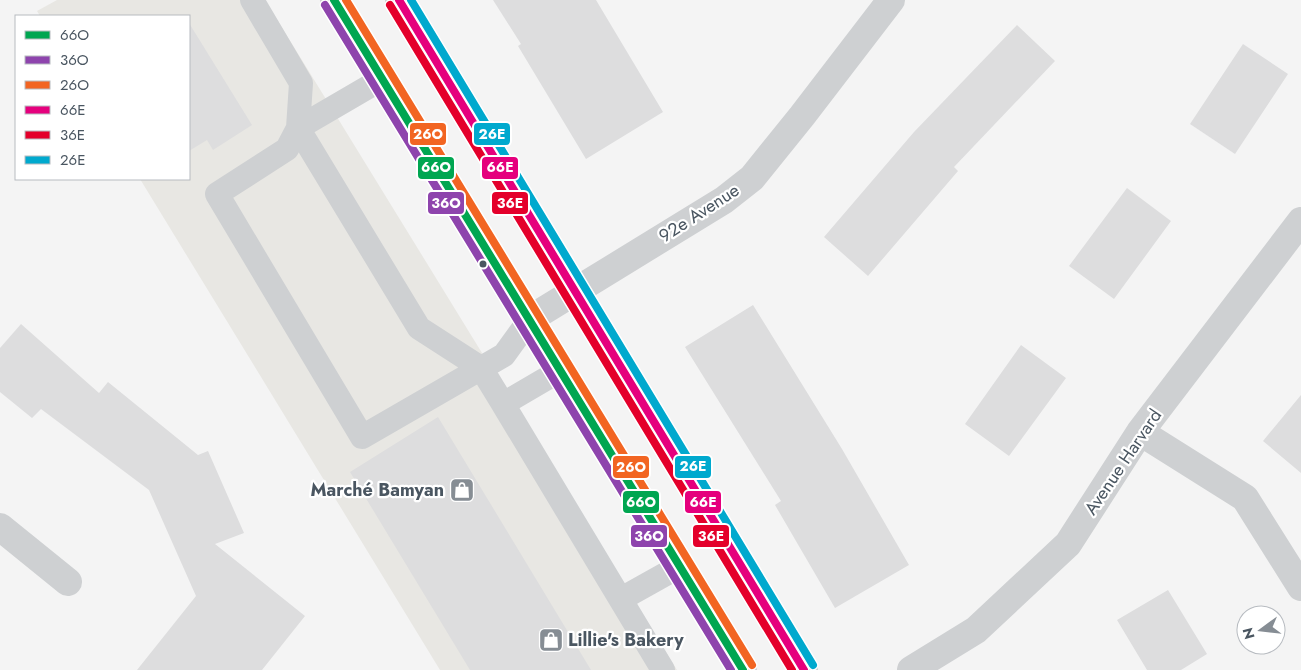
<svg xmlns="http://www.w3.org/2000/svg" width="1301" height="670" font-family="Jost,sans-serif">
	<rect width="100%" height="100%" fill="#f4f4f4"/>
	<!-- commercial -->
	<path fill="#e8e7e3" d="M 57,0 L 265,0 L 677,670 L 440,670 L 140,179 L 189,179 L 189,16 L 40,16 L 37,11 Z"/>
	<!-- building -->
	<path fill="#ddddde" d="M 493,0 L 596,0 L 663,112 L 586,159 L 518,46 L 521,44 Z
		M 189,23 L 252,125 L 213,150 L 207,140 L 189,151 Z
		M 1017,25 L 1055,61 L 954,167 L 958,171 L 868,276 L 824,237 L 914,132 Z
		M 1243,44 L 1288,74 L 1235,154 L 1190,124 Z
		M 1127,188 L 1171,221 L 1114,299 L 1069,266 Z
		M 753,305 L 842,449 L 909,565 L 835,608 L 775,505 L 781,501 L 685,347 Z
		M 21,324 L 99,393 L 108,382 L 198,455 L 208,451 L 244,533 L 215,544 L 305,616 L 262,670 L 137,670 L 196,596 L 149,490 L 41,409 L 32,418 L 0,392 L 0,348 Z
		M 1021,345 L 1066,378 L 1009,456 L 965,424 Z
		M 1301,395 L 1301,473 L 1263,441 Z
		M 438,417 L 591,670 L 470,670 L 350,472 Z
		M 1168,590 L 1207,654 L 1181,670 L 1147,670 L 1117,620 Z"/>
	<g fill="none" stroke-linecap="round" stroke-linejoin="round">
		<!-- service -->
		<path stroke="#ced0d2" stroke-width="24" d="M 252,0 L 301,83 L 298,128 L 419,328 L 481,368 L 503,404
			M 382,79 L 298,128 L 287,149 L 217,194 L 362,437 L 504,355 L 530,319
			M 561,370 L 503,404 L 663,670
			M 621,599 L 680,566"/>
		<!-- minor -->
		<path stroke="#ced0d2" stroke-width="28" d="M 530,319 L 724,200 L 752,178 L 802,116 L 891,0
			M 1140,432 L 1245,498 L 1301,587
			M 0,527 L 68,582
			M 911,670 L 976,630 L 1068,544 L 1140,432 L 1301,221"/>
		<!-- tertiary -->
		<path stroke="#ced0d2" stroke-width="28" d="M 334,0 L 743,670
			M 399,0 L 804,670"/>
		<defs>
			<path id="bus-1" d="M 334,0 L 743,670"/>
			<path id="bus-2" d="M 325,5 L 731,670"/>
			<path id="bus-3" d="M 346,0 L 752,665"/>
			<path id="bus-4" d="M 399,0 L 804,670"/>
			<path id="bus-5" d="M 390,5 L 792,670"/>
			<path id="bus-6" d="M 411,0 L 813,665"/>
		</defs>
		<!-- bus-1 casing -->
		<use href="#bus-1" stroke="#fff" stroke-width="11"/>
		<!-- bus-2 casing -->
		<use href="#bus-2" stroke="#fff" stroke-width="11"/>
		<!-- bus-3 casing -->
		<use href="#bus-3" stroke="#fff" stroke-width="11"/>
		<!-- bus-4 casing -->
		<use href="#bus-4" stroke="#fff" stroke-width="11"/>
		<!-- bus-5 casing -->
		<use href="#bus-5" stroke="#fff" stroke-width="11"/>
		<!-- bus-6 casing -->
		<use href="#bus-6" stroke="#fff" stroke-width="11"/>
		<!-- bus-1 -->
		<use href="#bus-1" stroke="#00a651" stroke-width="8"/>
		<!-- bus-2 -->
		<use href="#bus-2" stroke="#8e44ad" stroke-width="8"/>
		<!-- bus-3 -->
		<use href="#bus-3" stroke="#f26522" stroke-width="8"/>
		<!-- bus-4 -->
		<use href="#bus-4" stroke="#e5007d" stroke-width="8"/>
		<!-- bus-5 -->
		<use href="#bus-5" stroke="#e4002b" stroke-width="8"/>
		<!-- bus-6 -->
		<use href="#bus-6" stroke="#00a9ce" stroke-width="8"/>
	</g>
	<!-- icons -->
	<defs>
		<symbol id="shop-square" viewBox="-11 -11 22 22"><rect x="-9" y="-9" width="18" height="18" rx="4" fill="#868d94" stroke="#fff"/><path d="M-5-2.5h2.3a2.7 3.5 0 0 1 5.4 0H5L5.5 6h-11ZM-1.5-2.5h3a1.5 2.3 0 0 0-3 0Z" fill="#fff"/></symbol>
	</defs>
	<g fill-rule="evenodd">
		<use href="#shop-square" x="448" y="476" width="28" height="28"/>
		<use href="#shop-square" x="537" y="626" width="28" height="28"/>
	</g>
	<!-- markers -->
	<circle fill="#4a5661" stroke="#fff" stroke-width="2" cx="483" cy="264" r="4.5"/>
	<g text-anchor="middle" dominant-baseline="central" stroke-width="4.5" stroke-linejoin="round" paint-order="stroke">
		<!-- street labels -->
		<g font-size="18" fill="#4a5661" stroke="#fff">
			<text transform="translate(699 213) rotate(-33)">92e Avenue</text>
			<text transform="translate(1123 462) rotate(-56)">Avenue Harvard</text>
		</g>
		<!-- poi labels -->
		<g font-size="18" font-weight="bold" fill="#4a5661" stroke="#fff" text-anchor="end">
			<text x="444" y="490">Marché Bamyan</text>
			<text x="568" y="640" text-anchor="start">Lillie's Bakery</text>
		</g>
	</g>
	<g stroke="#fff" stroke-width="2">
		<rect x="473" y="122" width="38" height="24" rx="5" fill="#00a9ce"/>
		<rect x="409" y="122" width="38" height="24" rx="5" fill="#f26522"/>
		<rect x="417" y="156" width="38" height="24" rx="5" fill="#00a651"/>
		<rect x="481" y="156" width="38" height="24" rx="5" fill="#e5007d"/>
		<rect x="427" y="191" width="38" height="24" rx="5" fill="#8e44ad"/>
		<rect x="491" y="191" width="38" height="24" rx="5" fill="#e4002b"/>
		<rect x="674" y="455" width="38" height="24" rx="5" fill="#00a9ce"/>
		<rect x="612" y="455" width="38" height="24" rx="5" fill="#f26522"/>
		<rect x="622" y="490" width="38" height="24" rx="5" fill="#00a651"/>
		<rect x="684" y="490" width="38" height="24" rx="5" fill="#e5007d"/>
		<rect x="630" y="524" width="38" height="24" rx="5" fill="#8e44ad"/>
		<rect x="692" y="524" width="38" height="24" rx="5" fill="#e4002b"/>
	</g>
	<g font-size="14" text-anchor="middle" font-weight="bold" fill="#fff">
		<text x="492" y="139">26E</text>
		<text x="428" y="139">26O</text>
		<text x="436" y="172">66O</text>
		<text x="500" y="172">66E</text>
		<text x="446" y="208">36O</text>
		<text x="510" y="208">36E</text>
		<text x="693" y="471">26E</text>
		<text x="631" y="472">26O</text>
		<text x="641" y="507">66O</text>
		<text x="703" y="507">66E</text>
		<text x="649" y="541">36O</text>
		<text x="711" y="541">36E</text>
	</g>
	<!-- legend -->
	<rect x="15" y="15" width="175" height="165" fill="#ffffff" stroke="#b7bbc0"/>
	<rect x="25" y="31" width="25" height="8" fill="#00a651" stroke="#b7bbc0"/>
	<text x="60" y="40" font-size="15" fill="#4a5661">66O</text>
	<rect x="25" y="56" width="25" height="8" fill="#8e44ad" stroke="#b7bbc0"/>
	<text x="60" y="65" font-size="15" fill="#4a5661">36O</text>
	<rect x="25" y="81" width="25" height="8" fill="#f26522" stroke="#b7bbc0"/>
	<text x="60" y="90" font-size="15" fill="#4a5661">26O</text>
	<rect x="25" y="106" width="25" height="8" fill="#e5007d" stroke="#b7bbc0"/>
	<text x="60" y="115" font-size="15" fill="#4a5661">66E</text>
	<rect x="25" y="131" width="25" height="8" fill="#e4002b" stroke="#b7bbc0"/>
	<text x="60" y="140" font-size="15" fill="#4a5661">36E</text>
	<rect x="25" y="156" width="25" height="8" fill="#00a9ce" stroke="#b7bbc0"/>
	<text x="60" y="165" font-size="15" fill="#4a5661">26E</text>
	<!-- north arrow -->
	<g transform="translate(1261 630) rotate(255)"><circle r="24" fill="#ffffff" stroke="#b7bbc0"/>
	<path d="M0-4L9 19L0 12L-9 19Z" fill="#868d94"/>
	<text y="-8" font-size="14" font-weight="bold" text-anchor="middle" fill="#4a5661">N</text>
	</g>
</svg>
